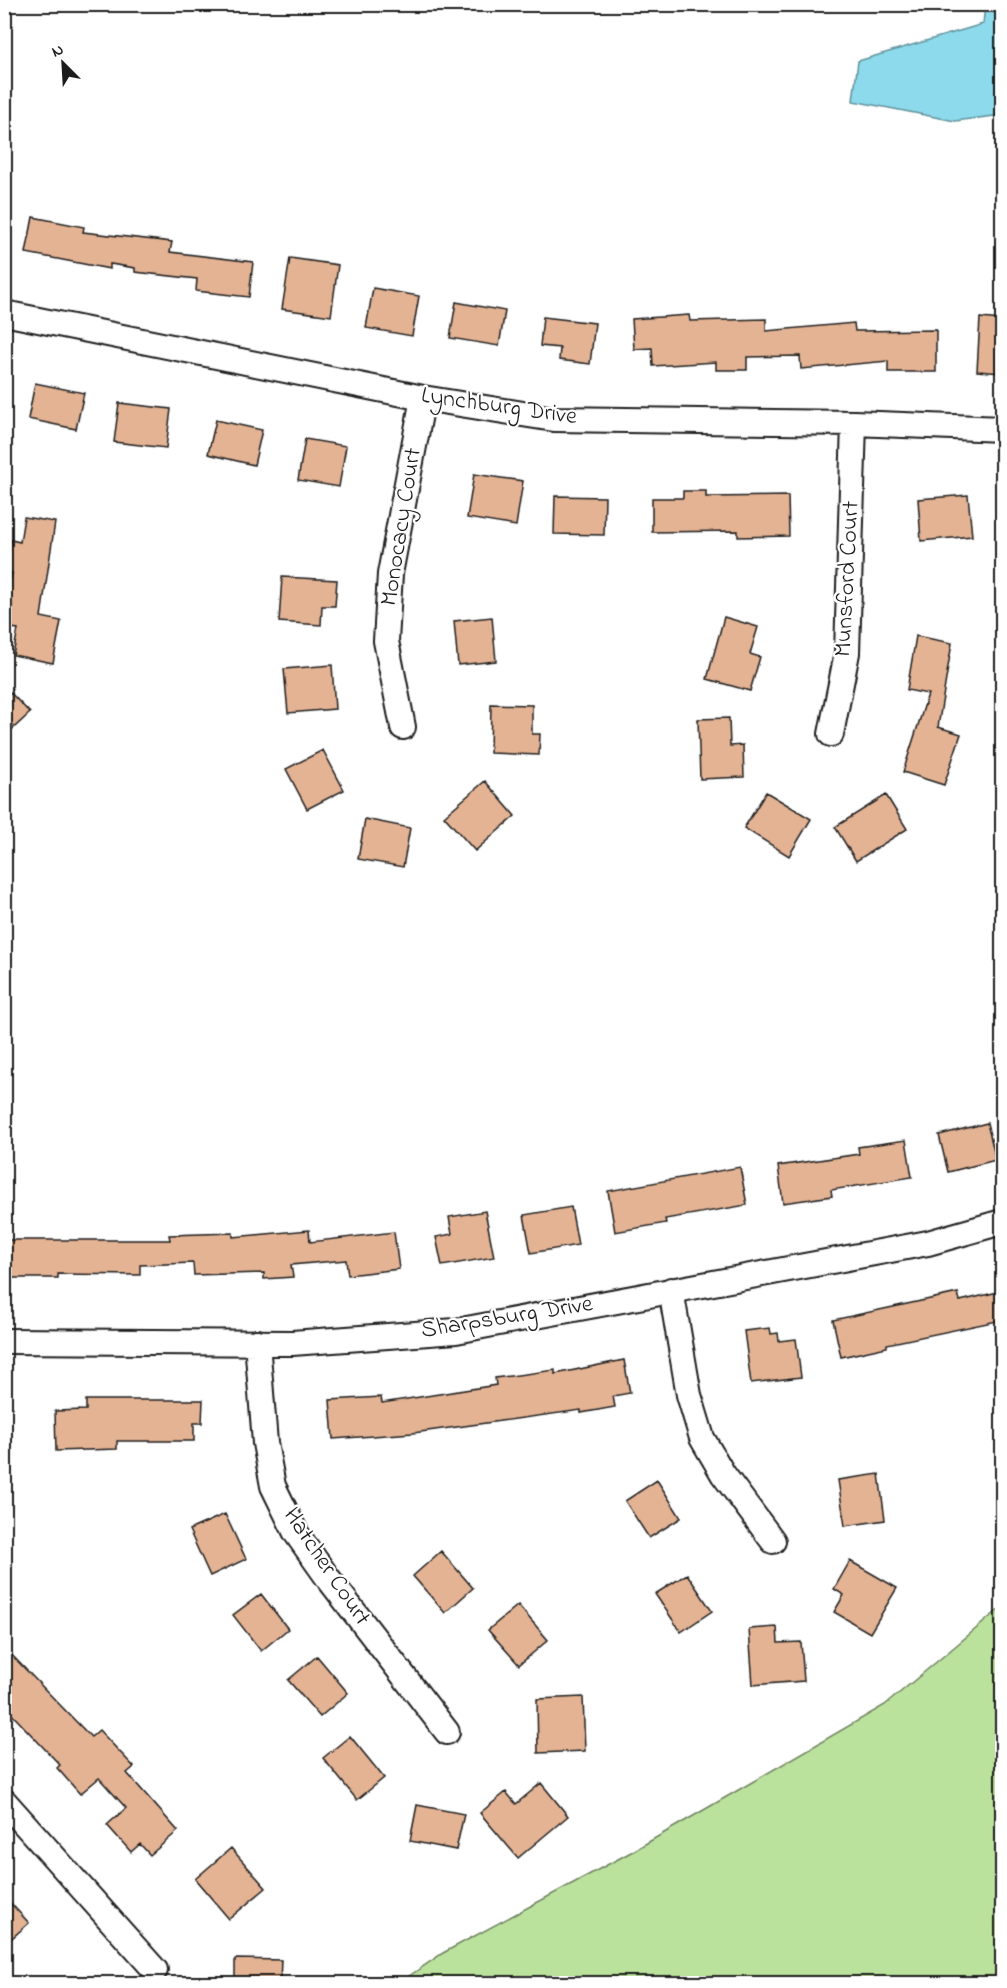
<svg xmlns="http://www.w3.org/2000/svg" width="1007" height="1988" font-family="'Indie Flower',sans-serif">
	<rect width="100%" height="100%" fill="#fff"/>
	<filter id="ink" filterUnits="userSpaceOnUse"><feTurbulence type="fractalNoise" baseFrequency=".0167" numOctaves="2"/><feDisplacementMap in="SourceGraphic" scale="12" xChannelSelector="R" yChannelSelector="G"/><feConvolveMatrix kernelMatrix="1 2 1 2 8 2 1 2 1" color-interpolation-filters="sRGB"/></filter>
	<g filter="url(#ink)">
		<!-- green -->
		<path fill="#bbe29d" stroke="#6c7f5c" stroke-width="1.5" d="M 1002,1607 L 1002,1983 L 399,1983 L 443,1953 L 633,1851 L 885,1705 Z"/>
		<!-- water -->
		<path fill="#8cdaeb" stroke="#5f8e98" stroke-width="1.5" d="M 985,5 L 1002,5 L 1002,115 L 955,121 L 853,101 L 858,61 L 983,24 Z"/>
		<!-- building -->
		<path fill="#e3b394" stroke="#1c1c1c" stroke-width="1.5" d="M 33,217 L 84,227 L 83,232 L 172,242 L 170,252 L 253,262 L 249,297 L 196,291 L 197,279 L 135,272 L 135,268 L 110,264 L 110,269 L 26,253 Z
			M 290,258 L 338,265 L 331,316 L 282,309 Z
			M 373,288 L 419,296 L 412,336 L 366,328 Z
			M 456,302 L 505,311 L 499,346 L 450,338 Z
			M 689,315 L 690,321 L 766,319 L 766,331 L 854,323 L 855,331 L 936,330 L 936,372 L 888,372 L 888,361 L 801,369 L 800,356 L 747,357 L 747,370 L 716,370 L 716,362 L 653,366 L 652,348 L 634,349 L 632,319 Z
			M 543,317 L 595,323 L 590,364 L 559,360 L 560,348 L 540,346 Z
			M 980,318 L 1002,320 L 1002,373 L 977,371 Z
			M 35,383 L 84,393 L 76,429 L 28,419 Z
			M 119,403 L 171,409 L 166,448 L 114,442 Z
			M 216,420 L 262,430 L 254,465 L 208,454 Z
			M 305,439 L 346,446 L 339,487 L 298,480 Z
			M 474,474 L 523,481 L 516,526 L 467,518 Z
			M 683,491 L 706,491 L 706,497 L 788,496 L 789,536 L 738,537 L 738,531 L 652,532 L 652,498 L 683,498 Z
			M 968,495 L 972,536 L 921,541 L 918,499 Z
			M 555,496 L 605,497 L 604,535 L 554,534 Z
			M 24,517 L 55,522 L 41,617 L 61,621 L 53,663 L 13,655 L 18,629 L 4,627 L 4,609 L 12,573 L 7,572 L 11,540 L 20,542 Z
			M 282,577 L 337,580 L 335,606 L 322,606 L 321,625 L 279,622 Z
			M 492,617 L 496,661 L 458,665 L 454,621 Z
			M 724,617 L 758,627 L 750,654 L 760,657 L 750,691 L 707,679 Z
			M 916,636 L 952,643 L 938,727 L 961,734 L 944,785 L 903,772 L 928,694 L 907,690 Z
			M 332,665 L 335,709 L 288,713 L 284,669 Z
			M 4,686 L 30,713 L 4,737 Z
			M 491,704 L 532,705 L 532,734 L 540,734 L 539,755 L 490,753 Z
			M 729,718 L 730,746 L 743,745 L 744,777 L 700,779 L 698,719 Z
			M 323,750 L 344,790 L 307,809 L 286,769 Z
			M 485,781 L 515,816 L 475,851 L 444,816 Z
			M 766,792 L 811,819 L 789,856 L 744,828 Z
			M 886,795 L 907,829 L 856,861 L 835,827 Z
			M 365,819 L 410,828 L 403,867 L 358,859 Z
			M 987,1123 L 996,1160 L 948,1172 L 939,1135 Z
			M 906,1140 L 912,1177 L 831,1190 L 832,1196 L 783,1203 L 778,1166 L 859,1154 L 858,1147 Z
			M 740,1167 L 747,1205 L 665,1219 L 666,1223 L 615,1232 L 608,1191 Z
			M 571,1207 L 578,1245 L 531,1253 L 524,1215 Z
			M 485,1211 L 494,1257 L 442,1266 L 436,1237 L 452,1234 L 449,1217 Z
			M 309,1230 L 310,1242 L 394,1232 L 399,1269 L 348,1275 L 346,1260 L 291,1265 L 293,1277 L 264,1279 L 264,1273 L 194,1275 L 193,1263 L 140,1265 L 140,1275 L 58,1274 L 58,1278 L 5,1278 L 6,1240 L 170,1240 L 169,1235 L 233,1233 L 233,1237 Z
			M 1002,1291 L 1002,1320 L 887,1344 L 887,1347 L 841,1357 L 833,1320 L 958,1293 L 960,1301 Z
			M 770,1328 L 771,1334 L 778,1333 L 779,1341 L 796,1339 L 801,1377 L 751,1383 L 744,1331 Z
			M 624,1360 L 630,1393 L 613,1396 L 615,1407 L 581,1413 L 581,1410 L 413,1433 L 333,1439 L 330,1400 L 381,1397 L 382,1403 L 496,1385 L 495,1378 L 555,1370 L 555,1374 Z
			M 86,1400 L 203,1400 L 202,1423 L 194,1423 L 194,1441 L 117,1441 L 117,1449 L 56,1451 L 55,1411 L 86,1410 Z
			M 879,1474 L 885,1520 L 845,1526 L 838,1480 Z
			M 657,1480 L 681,1518 L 649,1538 L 625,1501 Z
			M 225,1514 L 246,1559 L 210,1576 L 189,1530 Z
			M 441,1551 L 473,1588 L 445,1613 L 413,1576 Z
			M 850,1561 L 897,1588 L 870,1633 L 834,1612 L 844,1595 L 834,1589 Z
			M 687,1574 L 712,1611 L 681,1632 L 655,1594 Z
			M 261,1594 L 288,1629 L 261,1651 L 233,1615 Z
			M 518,1605 L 548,1640 L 519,1665 L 488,1630 Z
			M 777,1627 L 778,1643 L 801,1642 L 804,1681 L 753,1685 L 749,1629 Z
			M 4,1647 L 91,1737 L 99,1730 L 134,1767 L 127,1773 L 178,1831 L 150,1855 L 140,1844 L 131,1852 L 107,1825 L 126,1808 L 99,1778 L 80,1794 L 57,1768 L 60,1765 L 4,1706 Z
			M 317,1656 L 348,1693 L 320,1717 L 288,1680 Z
			M 583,1697 L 585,1751 L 538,1753 L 537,1699 Z
			M 350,1736 L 384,1778 L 357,1800 L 323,1758 Z
			M 541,1783 L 568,1816 L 518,1858 L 480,1813 L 506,1792 L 516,1804 Z
			M 417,1805 L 464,1814 L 456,1850 L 410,1841 Z
			M 231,1848 L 266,1888 L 229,1919 L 195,1879 Z
			M 4,1896 L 29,1923 L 4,1945 Z
			M 235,1959 L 281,1960 L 280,1983 L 235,1983 Z"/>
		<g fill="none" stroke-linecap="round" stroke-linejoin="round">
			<defs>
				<path id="minor" d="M 4,313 L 423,398 L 554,419 L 854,423 L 1002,429
					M 403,727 L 386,641 L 390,574 L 423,398
					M 831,734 L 847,653 L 854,423
					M 671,1290 L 689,1395 L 702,1438 L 723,1474 L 773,1541
					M 4,1341 L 292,1343 L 456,1331 L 928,1243 L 1002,1222
					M 257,1342 L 265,1443 L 273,1486 L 296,1533 L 328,1578 L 447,1732
					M 4,1801 L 155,1970"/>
			</defs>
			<!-- minor casing -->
			<use href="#minor" stroke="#1c1c1c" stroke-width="28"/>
			<!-- minor -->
			<use href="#minor" stroke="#fff" stroke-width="24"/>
		</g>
	</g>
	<g text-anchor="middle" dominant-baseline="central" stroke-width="4.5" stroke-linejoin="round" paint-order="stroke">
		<!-- street labels -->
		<g font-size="24" fill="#1c1c1c" stroke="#fff">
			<text transform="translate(499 407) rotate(8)">Lynchburg Drive</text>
			<text transform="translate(402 527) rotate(-81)">Monocacy Court</text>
			<text transform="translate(848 579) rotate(-87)">Munsford Court</text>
			<text transform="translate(507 1318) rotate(-9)">Sharpsburg Drive</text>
			<text transform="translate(326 1567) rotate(56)">Hatcher Court</text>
		</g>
	</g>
	<!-- margin -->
	<rect width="1007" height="1988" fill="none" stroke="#fff" stroke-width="24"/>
	<rect x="12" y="12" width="983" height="1964" fill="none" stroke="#1c1c1c" stroke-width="2" filter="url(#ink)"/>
	<!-- north arrow -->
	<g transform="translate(63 63) rotate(336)" stroke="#ffffff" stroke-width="4.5" paint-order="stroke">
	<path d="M0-4.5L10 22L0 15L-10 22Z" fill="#1c1c1c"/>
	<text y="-9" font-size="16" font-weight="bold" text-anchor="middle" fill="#1c1c1c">N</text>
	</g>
</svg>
